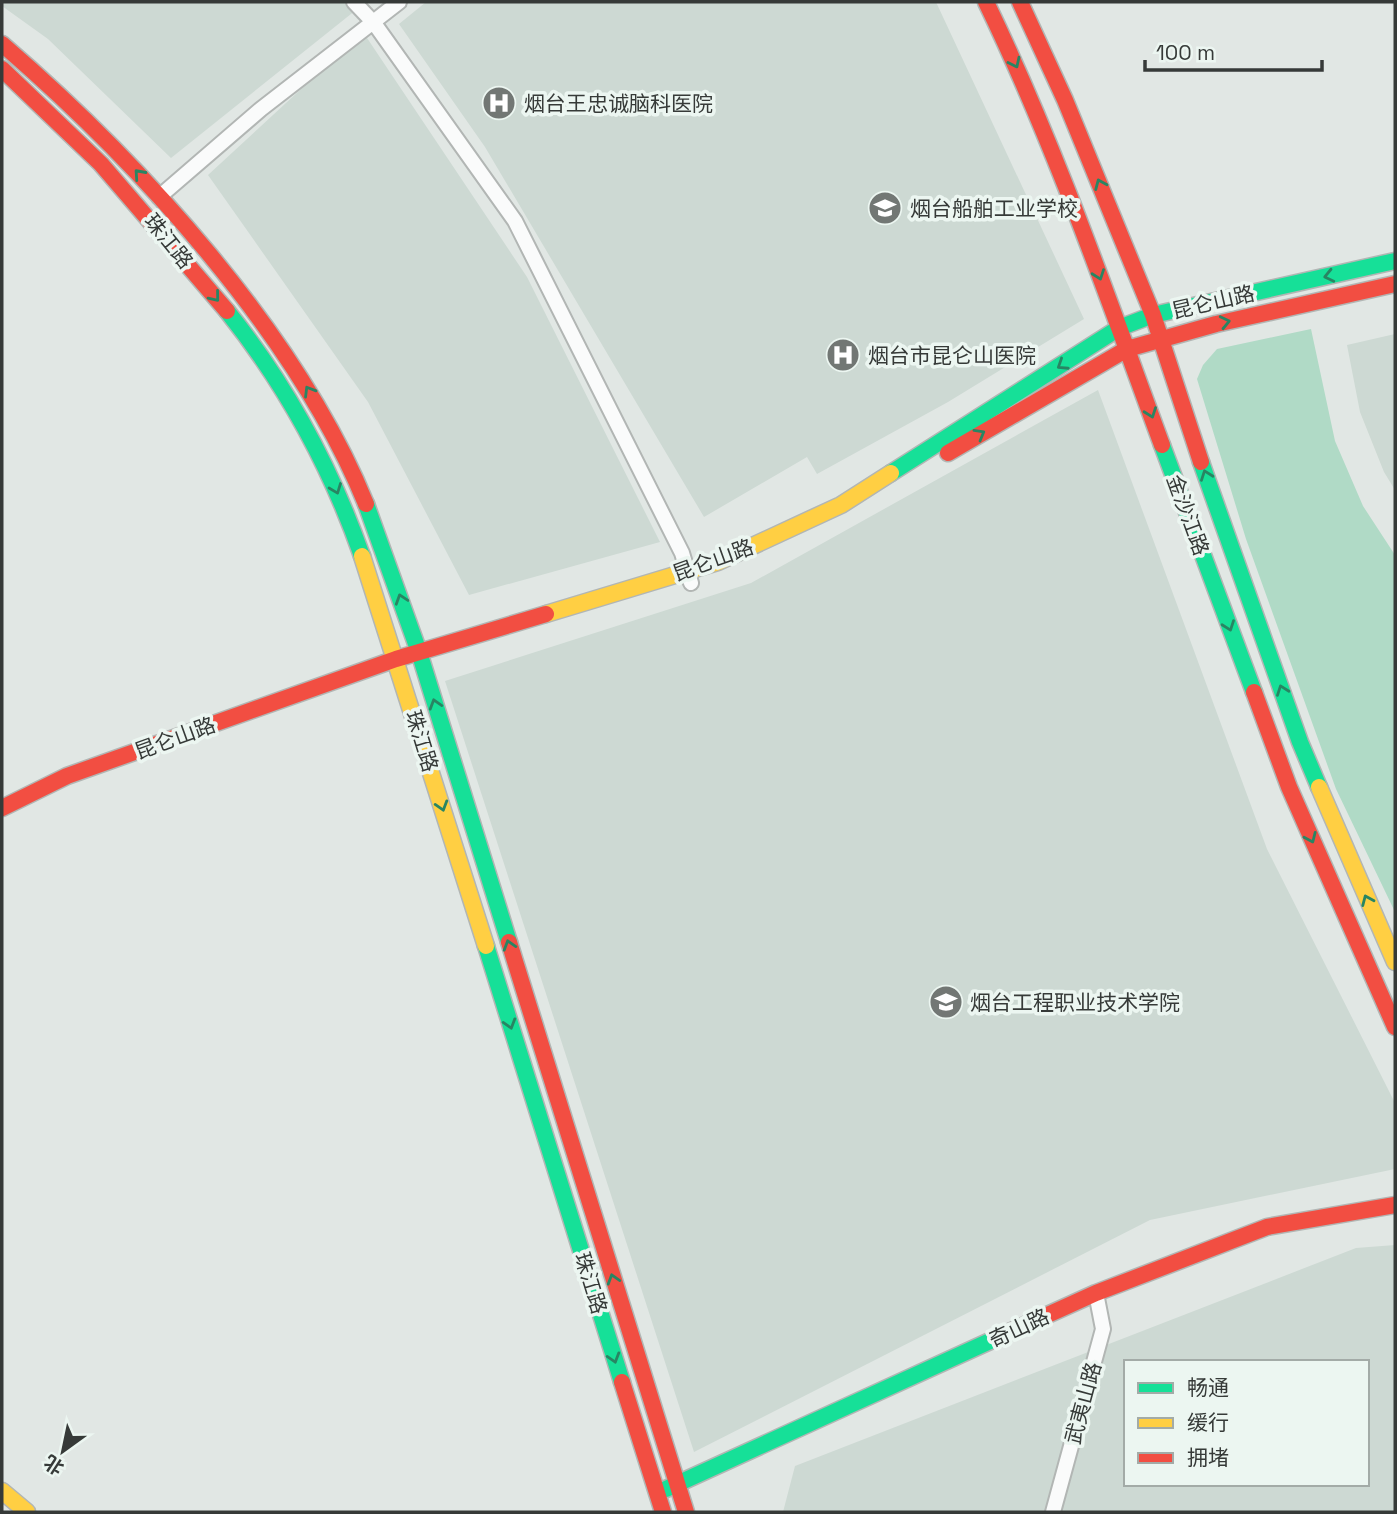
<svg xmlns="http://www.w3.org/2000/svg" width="1397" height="1514" font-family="'Space Grotesk','Noto Sans SC',sans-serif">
	<rect width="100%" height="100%" fill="#e1e7e4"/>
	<!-- built -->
	<path fill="#cdd9d3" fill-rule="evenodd" d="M 2,2 L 366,2 L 171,158 L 48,39 L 2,6 Z
		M 426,2 L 936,2 L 1084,319 L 948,402 L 817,474 L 807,457 L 704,517 L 485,147 L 399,24 Z
		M 363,32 L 527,277 L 660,542 L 469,595 L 368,402 L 208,175 Z
		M 1395,334 L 1395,490 L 1384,472 L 1360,412 L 1347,345 Z
		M 1098,390 L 1267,849 L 1395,1103 L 1395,1169 L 1150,1220 L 694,1452 L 445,681 L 751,583 Z
		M 1395,1245 L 1395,1512 L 783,1512 L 795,1466 L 1356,1248 ZM 1126,1362 L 1367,1362 L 1367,1484 L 1126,1484 Z"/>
	<!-- green -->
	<path fill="#b0dac6" d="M 1311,329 L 1335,441 L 1363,506 L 1395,555 L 1395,912 L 1336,789 L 1246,539 L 1197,379 L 1203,365 L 1217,349 Z"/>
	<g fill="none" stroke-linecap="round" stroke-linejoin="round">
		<defs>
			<path id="street" d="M 354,2 L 374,23 L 515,221 L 682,553 L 691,583
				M 159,197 L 261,109 L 399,2
				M 1053,1512 L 1103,1329 L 1096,1293"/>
			<path id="fast" d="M 227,311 C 287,386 330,465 362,556
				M 1162,445 L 1254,692
				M 1201,462 L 1300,742 L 1319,787
				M 891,473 L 1119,328 L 1153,315 L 1395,261
				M 366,504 L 419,652 L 509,942
				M 486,946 L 622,1382
				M 666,1489 L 1012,1331"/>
			<path id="slow" d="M 362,556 L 486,946
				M 546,614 L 718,562 L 841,505 L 891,473
				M 1319,787 L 1395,962
				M 2,1491 L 27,1512"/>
			<path id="jam" d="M 986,2 C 1055,145 1107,296 1162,445
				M 1020,2 L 1065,100 L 1153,315 L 1201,462
				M 2,44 C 140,163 297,334 366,504
				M 2,69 L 101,164 L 227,311
				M 948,453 L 1127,349 L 1216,324 L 1395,284
				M 1254,692 L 1289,787 L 1395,1027
				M 2,808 L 67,776 L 396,659 L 546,614
				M 509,942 L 686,1512
				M 1012,1331 L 1096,1293 L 1267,1227 L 1395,1205
				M 622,1382 L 663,1512"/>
		</defs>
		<!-- street casing -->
		<use href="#street" stroke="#b2b6b4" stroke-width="18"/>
		<!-- fast casing -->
		<use href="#fast" stroke="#b2b6b4" stroke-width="19"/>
		<!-- slow casing -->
		<use href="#slow" stroke="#b2b6b4" stroke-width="19"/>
		<!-- jam casing -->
		<use href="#jam" stroke="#b2b6b4" stroke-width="19"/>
		<!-- street -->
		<use href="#street" stroke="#fafbfb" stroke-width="14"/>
		<!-- fast -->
		<use href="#fast" stroke="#16e098" stroke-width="16"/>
		<!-- slow -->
		<use href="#slow" stroke="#ffcf43" stroke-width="16"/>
		<!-- jam -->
		<use href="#jam" stroke="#f24e42" stroke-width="16"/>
	</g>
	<!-- one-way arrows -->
	<defs><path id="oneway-chevron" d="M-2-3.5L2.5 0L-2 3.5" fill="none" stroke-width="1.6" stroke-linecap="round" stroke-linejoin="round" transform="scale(1.75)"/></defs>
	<g stroke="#288563">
		<use href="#oneway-chevron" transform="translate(1015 63) rotate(64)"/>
		<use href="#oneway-chevron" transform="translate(139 174) rotate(-132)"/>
		<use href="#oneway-chevron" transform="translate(1100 184) rotate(-113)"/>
		<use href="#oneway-chevron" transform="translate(1099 275) rotate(70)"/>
		<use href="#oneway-chevron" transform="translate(1329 276) rotate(167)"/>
		<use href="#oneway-chevron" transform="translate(215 297) rotate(51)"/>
		<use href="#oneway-chevron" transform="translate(1225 322) rotate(-13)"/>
		<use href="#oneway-chevron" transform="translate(1062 365) rotate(147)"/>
		<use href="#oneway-chevron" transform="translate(309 391) rotate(-121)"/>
		<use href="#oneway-chevron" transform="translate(1151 413) rotate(70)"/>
		<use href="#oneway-chevron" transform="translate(980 434) rotate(-30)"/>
		<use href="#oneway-chevron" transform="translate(1206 475) rotate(-110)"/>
		<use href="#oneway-chevron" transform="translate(336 489) rotate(69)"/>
		<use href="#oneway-chevron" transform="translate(401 599) rotate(-108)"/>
		<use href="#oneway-chevron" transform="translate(1229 626) rotate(70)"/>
		<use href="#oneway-chevron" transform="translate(1282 690) rotate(-110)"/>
		<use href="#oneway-chevron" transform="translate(435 704) rotate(-107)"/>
		<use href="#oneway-chevron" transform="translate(442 806) rotate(73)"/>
		<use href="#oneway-chevron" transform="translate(1311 838) rotate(66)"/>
		<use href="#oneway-chevron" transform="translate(1367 900) rotate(-113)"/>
		<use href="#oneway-chevron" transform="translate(509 945) rotate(-107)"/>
		<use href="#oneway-chevron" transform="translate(510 1024) rotate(73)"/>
		<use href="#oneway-chevron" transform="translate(613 1279) rotate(-107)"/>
		<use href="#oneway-chevron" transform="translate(614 1358) rotate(73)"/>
	</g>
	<!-- icons -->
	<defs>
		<symbol id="hospital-disc" viewBox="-11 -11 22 22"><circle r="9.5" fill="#727774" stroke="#ecf6f1"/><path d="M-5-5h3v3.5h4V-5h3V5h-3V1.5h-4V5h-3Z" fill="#fff"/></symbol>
		<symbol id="school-disc" viewBox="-11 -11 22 22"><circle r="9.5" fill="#727774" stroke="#ecf6f1"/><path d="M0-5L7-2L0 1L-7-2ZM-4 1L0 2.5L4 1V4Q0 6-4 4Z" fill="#fff"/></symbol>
	</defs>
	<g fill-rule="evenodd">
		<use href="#hospital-disc" x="480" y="84" width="38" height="38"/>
		<use href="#school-disc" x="866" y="189" width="38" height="38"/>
		<use href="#hospital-disc" x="824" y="336" width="38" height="38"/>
		<use href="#school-disc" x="927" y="983" width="38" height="38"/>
	</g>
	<g text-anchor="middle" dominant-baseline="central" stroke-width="7" stroke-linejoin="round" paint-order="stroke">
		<!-- poi labels -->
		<g font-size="21" fill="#363a38" stroke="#ecf6f1" text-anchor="start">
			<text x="524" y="103">烟台王忠诚脑科医院</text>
			<text x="910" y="208">烟台船舶工业学校</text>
			<text x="868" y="355">烟台市昆仑山医院</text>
			<text x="970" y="1002">烟台工程职业技术学院</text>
		</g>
		<!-- street labels -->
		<g font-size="21" fill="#363a38" stroke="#ecf6f1">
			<text transform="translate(169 241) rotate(51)">珠江路</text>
			<text transform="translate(1213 302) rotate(-13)">昆仑山路</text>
			<text transform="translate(1188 515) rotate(70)">金沙江路</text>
			<text transform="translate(713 560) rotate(-20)">昆仑山路</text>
			<text transform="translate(175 738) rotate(-20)">昆仑山路</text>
			<text transform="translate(422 741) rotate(73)">珠江路</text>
			<text transform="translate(591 1283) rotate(73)">珠江路</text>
			<text transform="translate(1019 1328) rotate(-25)">奇山路</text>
			<text transform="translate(1083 1403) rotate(-75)">武夷山路</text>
		</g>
	</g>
	<!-- border -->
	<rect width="1397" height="1514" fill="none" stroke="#363a38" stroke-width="7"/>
	<!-- legend -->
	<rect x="1124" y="1360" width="245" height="126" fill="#ecf6f1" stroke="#a3aba7" stroke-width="2"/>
	<rect x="1138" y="1383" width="35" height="10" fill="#16e098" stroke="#a3aba7" stroke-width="2"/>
	<text x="1187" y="1395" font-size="21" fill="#363a38">畅通</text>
	<rect x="1138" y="1418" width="35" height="10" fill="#ffcf43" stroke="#a3aba7" stroke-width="2"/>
	<text x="1187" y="1430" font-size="21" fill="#363a38">缓行</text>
	<rect x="1138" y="1453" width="35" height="10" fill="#f24e42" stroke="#a3aba7" stroke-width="2"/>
	<text x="1187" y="1465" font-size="21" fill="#363a38">拥堵</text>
	<!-- north arrow -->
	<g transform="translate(63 1451) rotate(213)" stroke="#ecf6f1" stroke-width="5" paint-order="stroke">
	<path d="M0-5L12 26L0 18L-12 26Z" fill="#363a38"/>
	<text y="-10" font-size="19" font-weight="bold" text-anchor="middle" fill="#363a38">北</text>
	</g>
	<!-- scale -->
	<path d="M1145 60v10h177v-10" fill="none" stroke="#363a38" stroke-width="3.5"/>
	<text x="1156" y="60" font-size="21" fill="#363a38" stroke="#ecf6f1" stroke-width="5" paint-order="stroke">100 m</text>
</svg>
